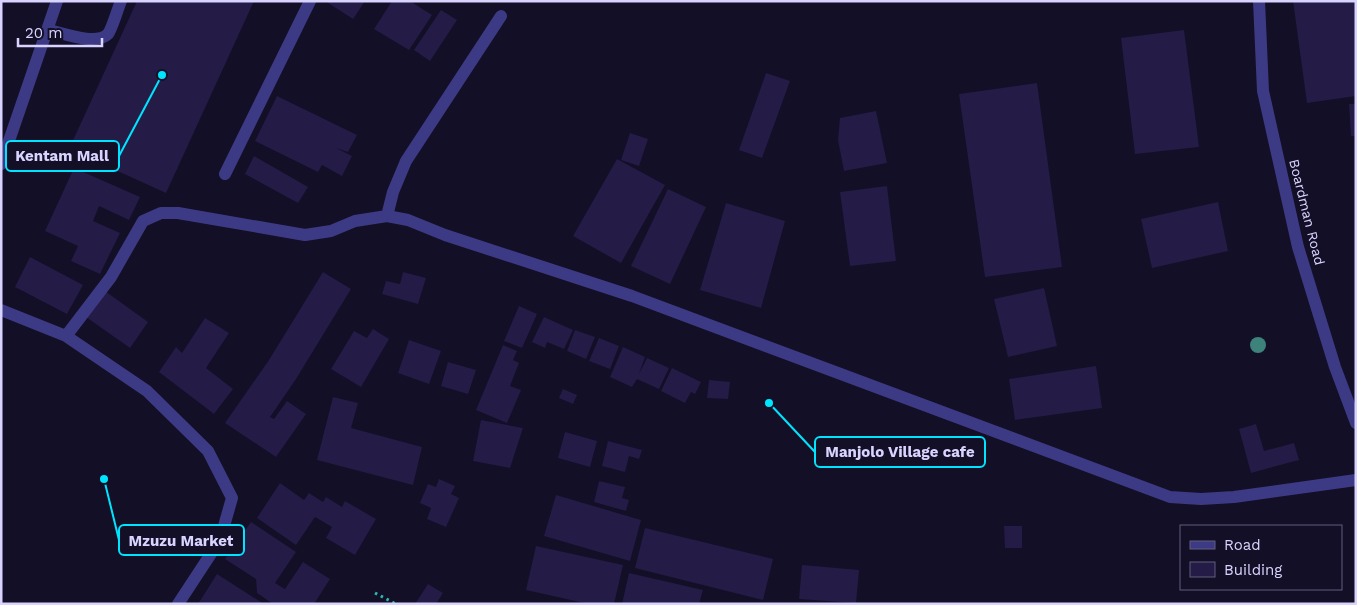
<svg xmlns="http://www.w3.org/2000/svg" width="1357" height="605" font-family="'Work Sans',sans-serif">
	<rect width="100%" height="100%" fill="#130f26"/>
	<!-- building -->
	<path fill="#241b47" d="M 137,1 L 254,1 L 166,193 L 69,149 Z
		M 325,1 L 365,1 L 353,19 Z
		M 392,1 L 410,1 L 432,15 L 409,50 L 374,29 Z
		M 1293,1 L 1355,1 L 1356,9 L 1356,96 L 1307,103 Z
		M 441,10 L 457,20 L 430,61 L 414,50 Z
		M 1184,30 L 1199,147 L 1135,154 L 1121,38 Z
		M 766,73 L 790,81 L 762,158 L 739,150 Z
		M 1037,83 L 1062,267 L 985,277 L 959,94 Z
		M 277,96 L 357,135 L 348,152 L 336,148 L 352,156 L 342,176 L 322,165 L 318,172 L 255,141 Z
		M 1349,104 L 1356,104 L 1356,136 L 1351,136 Z
		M 876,111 L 887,163 L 844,171 L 838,140 L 840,118 Z
		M 630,133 L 648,139 L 639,166 L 621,160 Z
		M 254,156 L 308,187 L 298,203 L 245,174 Z
		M 617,159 L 665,185 L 621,263 L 573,236 Z
		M 74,168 L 140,197 L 129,220 L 99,206 L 93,221 L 120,233 L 100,274 L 71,261 L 78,246 L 45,231 Z
		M 887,186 L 896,261 L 850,266 L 840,192 Z
		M 668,189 L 706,207 L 670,284 L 631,266 Z
		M 1218,202 L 1228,251 L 1152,268 L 1141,219 Z
		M 726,203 L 785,221 L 761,308 L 700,290 Z
		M 30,257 L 83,285 L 67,314 L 15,287 Z
		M 323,272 L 351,289 L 296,379 L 270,417 L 274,419 L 287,401 L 306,414 L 276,457 L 225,423 L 269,360 Z
		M 403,272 L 426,278 L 418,304 L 382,294 L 386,281 L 400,284 Z
		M 1044,288 L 1057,346 L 1008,357 L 994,299 Z
		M 105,291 L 148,322 L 130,348 L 86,317 Z
		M 519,306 L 537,314 L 522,348 L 504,341 Z
		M 544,317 L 573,330 L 564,349 L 547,342 L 545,348 L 532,342 Z
		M 205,318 L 229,333 L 206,368 L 233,389 L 214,414 L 159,372 L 176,347 L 182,353 Z
		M 373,329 L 389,339 L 361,387 L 331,369 L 354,331 L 367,338 Z
		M 575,330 L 595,337 L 586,359 L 567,351 Z
		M 599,338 L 619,346 L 610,369 L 589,361 Z
		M 409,340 L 441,351 L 429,384 L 398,373 Z
		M 503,345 L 517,351 L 513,360 L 519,363 L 510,386 L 521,390 L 507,423 L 476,410 Z
		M 623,347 L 645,357 L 639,374 L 647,358 L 669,368 L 659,389 L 637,379 L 632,387 L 610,377 Z
		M 448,362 L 476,370 L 468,394 L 441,386 Z
		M 1096,366 L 1102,408 L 1015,420 L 1009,379 Z
		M 672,368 L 701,382 L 695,394 L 691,392 L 685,403 L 661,391 Z
		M 709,380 L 730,382 L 728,399 L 707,398 Z
		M 563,389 L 577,395 L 573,404 L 559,398 Z
		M 333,397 L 358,403 L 351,428 L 422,447 L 413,485 L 317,460 Z
		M 481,420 L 523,428 L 510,468 L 473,461 Z
		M 1256,424 L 1264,451 L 1294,443 L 1299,460 L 1251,473 L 1239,429 Z
		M 565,432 L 597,441 L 590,467 L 558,458 Z
		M 608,441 L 642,450 L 639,459 L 629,456 L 625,472 L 602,466 Z
		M 439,479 L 455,486 L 451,494 L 459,498 L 446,527 L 427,519 L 431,508 L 420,503 L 428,484 L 436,487 Z
		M 599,481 L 625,487 L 622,498 L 629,500 L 626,511 L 594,502 Z
		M 280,483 L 304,500 L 309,493 L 323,502 L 326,497 L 342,507 L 345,501 L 376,519 L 355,555 L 326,538 L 332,527 L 315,517 L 296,545 L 257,518 Z
		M 556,495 L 641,520 L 630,561 L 544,536 Z
		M 251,522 L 296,552 L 275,583 L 285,589 L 303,562 L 330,579 L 314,604 L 273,604 L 257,593 L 256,579 L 225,559 Z
		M 1004,526 L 1022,526 L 1022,548 L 1005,548 Z
		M 645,528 L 773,559 L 763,600 L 635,568 Z
		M 536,546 L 623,565 L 614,604 L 589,604 L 526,590 Z
		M 802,565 L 859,570 L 856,603 L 799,599 Z
		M 629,573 L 703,590 L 699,604 L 622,604 Z
		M 217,574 L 264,604 L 198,604 Z
		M 428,584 L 443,593 L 436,604 L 415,604 Z"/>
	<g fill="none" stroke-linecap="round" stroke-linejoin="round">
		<!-- path -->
		<path stroke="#2fb8b0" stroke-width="3" stroke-dasharray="2.5 4" stroke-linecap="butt" d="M 375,593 L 396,604"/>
		<!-- minor -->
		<path stroke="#3d3a85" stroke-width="12" d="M 1259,1 L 1263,91 L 1298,247 L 1335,367 L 1356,423
			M 48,30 C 63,33 96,46 108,34 C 112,29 118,8 121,1
			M 1,164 L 57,1
			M 225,174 L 310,1
			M 387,216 L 393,192 L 406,161 L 501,16
			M 1,310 L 66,336 L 147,391 L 208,451 L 232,498 L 220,540 L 178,604
			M 66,336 L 111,277 L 143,221 L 161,213 L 178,213 L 305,235 L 331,231 L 355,221 L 387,216 L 408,220 L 445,235 L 632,296 L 1170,497 L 1201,499 L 1234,497 L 1356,480"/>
	</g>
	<!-- trees -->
	<circle fill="#3d827b" cx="1258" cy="345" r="8"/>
	<g text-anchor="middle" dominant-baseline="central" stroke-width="4" stroke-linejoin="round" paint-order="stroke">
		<!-- street labels -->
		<g font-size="14" fill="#d9d4ff" stroke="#130f26">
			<text transform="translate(1307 212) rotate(76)">Boardman Road</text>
		</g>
	</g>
	<!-- callouts -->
	<path fill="none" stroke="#00e5ff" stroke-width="2" d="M162 75L119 156M769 403L815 452M104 479L119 540"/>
	<g fill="#00e5ff" stroke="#130f26" stroke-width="2">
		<circle cx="162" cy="75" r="5"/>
		<circle cx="769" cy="403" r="5"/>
		<circle cx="104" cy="479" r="5"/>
	</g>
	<g fill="#130f26" stroke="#00e5ff" stroke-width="2">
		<rect x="6" y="141" width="113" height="30" rx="5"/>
		<rect x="815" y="437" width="170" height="30" rx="5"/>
		<rect x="119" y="525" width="125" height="30" rx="5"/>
	</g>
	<g font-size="15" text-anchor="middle" font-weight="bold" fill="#d9d4ff">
		<text x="62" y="161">Kentam Mall</text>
		<text x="900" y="457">Manjolo Village cafe</text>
		<text x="181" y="546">Mzuzu Market</text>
	</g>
	<!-- border -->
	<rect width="1357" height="605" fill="none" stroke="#d9d4ff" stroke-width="5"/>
	<!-- legend -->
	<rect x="1180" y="525" width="162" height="65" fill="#130f26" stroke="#625e7d"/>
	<rect x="1190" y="541" width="25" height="8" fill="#3d3a85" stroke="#625e7d"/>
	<text x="1224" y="550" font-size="15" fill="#d9d4ff">Road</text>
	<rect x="1190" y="562" width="25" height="15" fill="#241b47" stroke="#625e7d"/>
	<text x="1224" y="575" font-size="15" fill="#d9d4ff">Building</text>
	<!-- scale -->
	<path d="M18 38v8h84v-8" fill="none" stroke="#d9d4ff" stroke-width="2.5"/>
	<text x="25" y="38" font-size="15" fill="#d9d4ff" stroke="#130f26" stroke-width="4" paint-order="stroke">20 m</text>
</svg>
